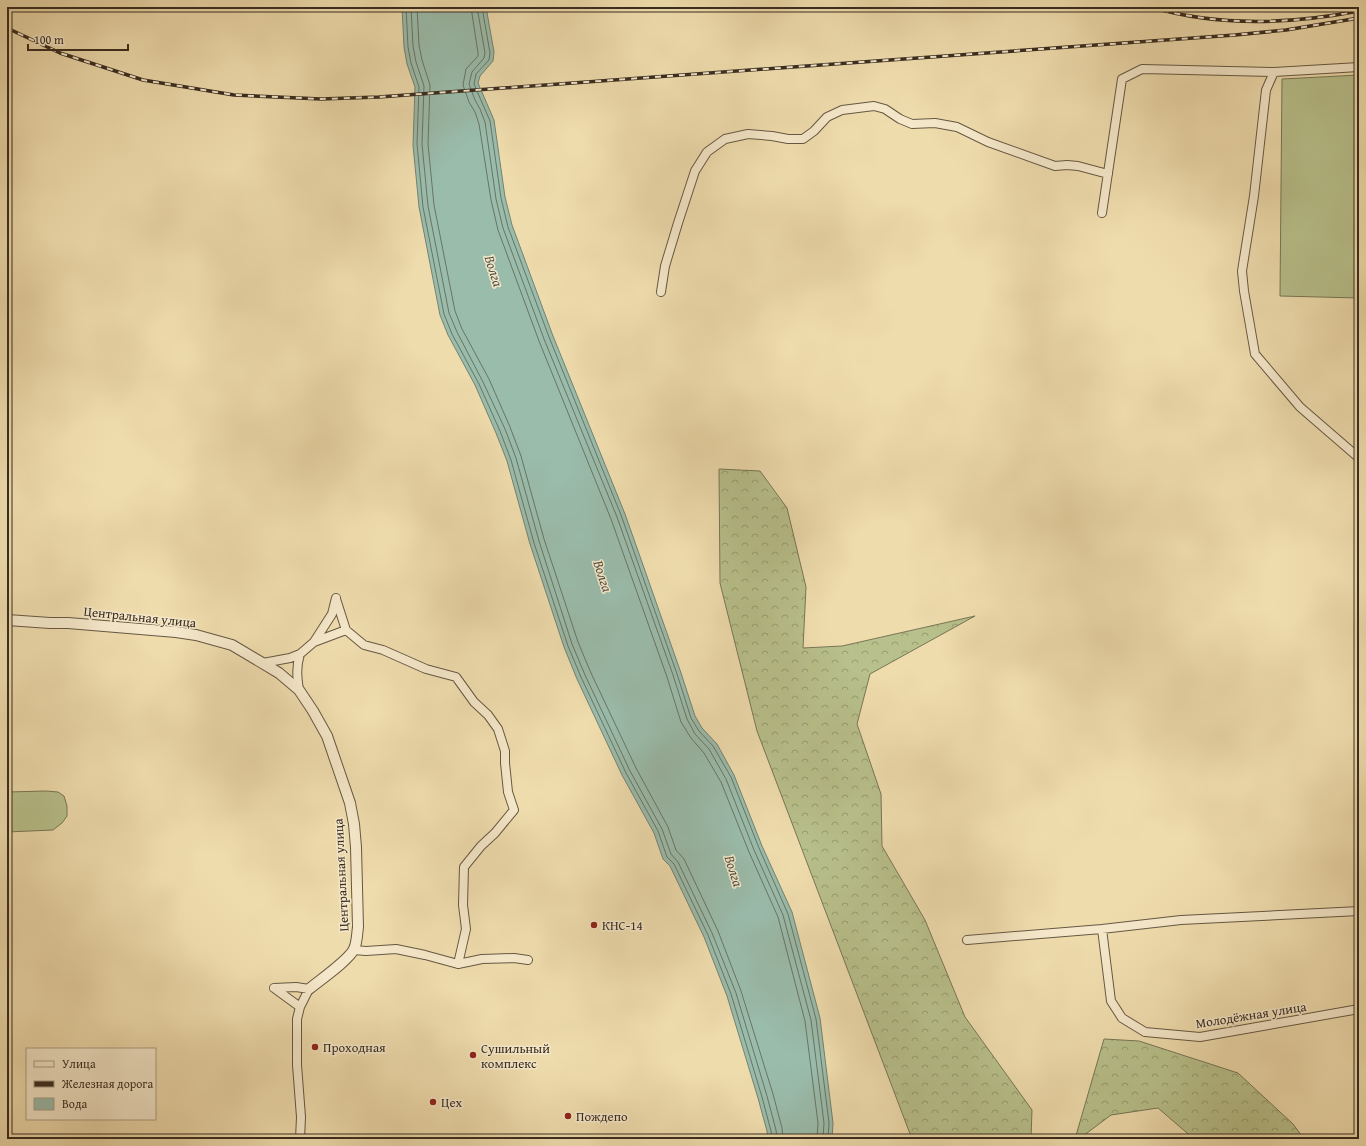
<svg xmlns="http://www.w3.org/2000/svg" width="1366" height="1146" font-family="'Gentium Book Plus',serif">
	<defs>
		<pattern id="forest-crowns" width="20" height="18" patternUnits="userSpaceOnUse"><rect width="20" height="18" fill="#b8c08b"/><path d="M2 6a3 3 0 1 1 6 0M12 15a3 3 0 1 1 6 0" fill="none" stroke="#979c71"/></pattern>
	</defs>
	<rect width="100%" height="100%" fill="#efdcad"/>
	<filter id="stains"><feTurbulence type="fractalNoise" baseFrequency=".005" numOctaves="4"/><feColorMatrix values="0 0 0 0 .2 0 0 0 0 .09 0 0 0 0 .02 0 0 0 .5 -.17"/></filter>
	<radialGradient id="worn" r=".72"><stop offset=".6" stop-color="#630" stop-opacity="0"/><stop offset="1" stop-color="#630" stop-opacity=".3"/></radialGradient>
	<!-- forest -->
	<path fill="url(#forest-crowns)" stroke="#787656" d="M 719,469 L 760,471 L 787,508 L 806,587 L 803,648 L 842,646 L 975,616 L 870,674 L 857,724 L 881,794 L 882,846 L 925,920 L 965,1017 L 1032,1110 L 1031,1139 L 912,1139 L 757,731 L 720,583 Z
		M 1104,1039 L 1139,1041 L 1238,1073 L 1293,1124 L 1304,1139 L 1194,1139 L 1158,1108 L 1111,1115 L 1079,1139 L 1075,1139 Z"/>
	<!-- garden -->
	<path fill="#b8c08b" stroke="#787656" d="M 1359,75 L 1359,298 L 1280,296 L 1282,79 Z
		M 46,791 L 58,792 L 64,796 L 67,806 L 67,816 L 62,823 L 53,830 L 7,832 L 7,792 Z"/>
	<!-- water -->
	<path fill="#9abcab" stroke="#738273" d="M 402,7 L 486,7 L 494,52 L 493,61 L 480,76 L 478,83 L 494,120 L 505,197 L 512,225 L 553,336 L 625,514 L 681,673 L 695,716 L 702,728 L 717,744 L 734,775 L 762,846 L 792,912 L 820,1018 L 833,1123 L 832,1139 L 768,1139 L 767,1131 L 758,1098 L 727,996 L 704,937 L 670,866 L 663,859 L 654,833 L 622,775 L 577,679 L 564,647 L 530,544 L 507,461 L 496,433 L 475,385 L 448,335 L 440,315 L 419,207 L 413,145 L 415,87 L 407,64 L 404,47 Z"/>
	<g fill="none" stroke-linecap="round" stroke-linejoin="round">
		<!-- shore -->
		<path stroke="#697466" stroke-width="1" d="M 406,7 L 408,47 L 411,63 L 419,87 L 417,144 L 423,207 L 444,314 L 452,334 L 479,384 L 500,431 L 511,460 L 534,543 L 568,646 L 581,677 L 626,773 L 658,831 L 667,857 L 674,864 L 708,935 L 731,994 L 762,1097 L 771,1131 L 772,1139
			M 411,7 L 413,46 L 416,62 L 424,86 L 422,144 L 428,206 L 449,313 L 457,332 L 483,382 L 505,429 L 516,458 L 539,541 L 572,644 L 585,675 L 630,771 L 662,829 L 671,854 L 678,862 L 712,933 L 736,993 L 767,1096 L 776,1130 L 777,1139
			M 417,7 L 419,45 L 422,60 L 430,85 L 428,144 L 434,205 L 455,311 L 462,329 L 489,379 L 510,427 L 521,456 L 544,539 L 578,642 L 591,673 L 636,768 L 668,827 L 676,850 L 684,859 L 718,931 L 741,991 L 773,1094 L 782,1128 L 783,1139
			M 471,7 L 478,53 L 478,56 L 466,69 L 463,85 L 469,102 L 475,112 L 479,124 L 491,200 L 498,230 L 539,341 L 611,519 L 667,677 L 681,722 L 691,738 L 704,753 L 721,782 L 749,852 L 778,917 L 805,1021 L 818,1123 L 817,1139
			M 477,7 L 485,53 L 484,58 L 472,72 L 469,84 L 475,100 L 480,109 L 485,122 L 496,199 L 503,228 L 544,339 L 617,517 L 673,675 L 687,719 L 695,734 L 709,749 L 726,779 L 754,850 L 783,915 L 811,1020 L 824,1123 L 823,1139
			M 482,7 L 490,53 L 489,60 L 476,74 L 474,84 L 490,121 L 501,198 L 508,227 L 549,337 L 621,515 L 677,674 L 691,718 L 699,731 L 713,746 L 731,777 L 759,848 L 788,914 L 816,1019 L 829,1123 L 828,1139"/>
		<defs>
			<path id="minor" d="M 1274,72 L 1266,90 L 1254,196 L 1242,271 L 1244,291 L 1255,354 L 1300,407 L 1359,458
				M 1102,213 L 1122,79 L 1142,69 L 1274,72 L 1359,67
				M 661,292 L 665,266 L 678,223 L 695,171 L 707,152 L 725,139 L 748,134 L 772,136 L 788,139 L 803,139 L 814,131 L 827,117 L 842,110 L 874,106 L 885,109 L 900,119 L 912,124 L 935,123 L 957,127 L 988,142 L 1055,166 L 1067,165 L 1078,166 L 1108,174
				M 336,599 L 346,630
				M 346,630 L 364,645 L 383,650 L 426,669 L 456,677 L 474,702 L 488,715 L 498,729 L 505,751 L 505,763 L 508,792 L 514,810 L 495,833 L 481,846 L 464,867 L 463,905 L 466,929 L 458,964
				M 314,642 L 332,614 L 336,598
				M 263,663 L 290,658 L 300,654 L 314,642 L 346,630
				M 299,690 C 297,677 296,667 300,654
				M 1102,929 L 1111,1001 L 1122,1018 L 1145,1032 L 1200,1037 L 1359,1009
				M 967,940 L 1102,929 L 1181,920 L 1359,911
				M 354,950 L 366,951 L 396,949 L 425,955 L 458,964 L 482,959 L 514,958 L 528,960
				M 274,988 L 296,987 L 309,989 L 300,1007 L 297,1019 L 297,1065 L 301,1117 L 300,1139
				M 274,988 L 300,1007"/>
			<path id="tertiary" d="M 7,620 L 50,623 L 68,623 L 176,632 L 196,635 L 232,645 L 279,673 L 299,690 L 313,711 L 327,736 L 350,803 L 354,824 L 356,847 L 358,927 C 357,934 357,943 354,949 C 349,960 320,980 309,989"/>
		</defs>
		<!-- minor casing -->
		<use href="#minor" stroke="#665843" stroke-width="10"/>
		<!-- tertiary casing -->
		<use href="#tertiary" stroke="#665843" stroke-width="12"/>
		<!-- minor -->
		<use href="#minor" stroke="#f5e8ca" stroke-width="8"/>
		<!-- tertiary -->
		<use href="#tertiary" stroke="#f5e8ca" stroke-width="10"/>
		<defs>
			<path id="rail" d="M 1151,7 C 1218,27 1291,24 1359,11
				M 7,28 L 60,53 L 143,80 L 234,95 L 321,99 L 379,97 L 1235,35 L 1286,30 L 1359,18"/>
		</defs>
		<!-- rail casing -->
		<use href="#rail" stroke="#382c20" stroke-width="3.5"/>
		<!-- rail -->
		<use href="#rail" stroke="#f5e8ca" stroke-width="2" stroke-dasharray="6" stroke-linecap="butt"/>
	</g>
	<!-- markers -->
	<g fill="#8f2418" stroke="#f5e8ca" stroke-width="1.5">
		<circle cx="594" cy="925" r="4"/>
		<circle cx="315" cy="1047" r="4"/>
		<circle cx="473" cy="1055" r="4"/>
		<circle cx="433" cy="1102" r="4"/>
		<circle cx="568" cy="1116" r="4"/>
	</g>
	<g text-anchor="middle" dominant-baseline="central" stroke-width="3" stroke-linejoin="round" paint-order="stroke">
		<!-- street labels -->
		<g font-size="13" fill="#382c20" stroke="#f5e8ca">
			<text transform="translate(140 617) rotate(6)">Центральная улица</text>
			<text transform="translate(341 875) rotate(-93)">Центральная улица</text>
			<text transform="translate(1251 1015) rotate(-9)">Молодёжная улица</text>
		</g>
		<!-- poi labels -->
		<g font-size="13" fill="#382c20" stroke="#f5e8ca" text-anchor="start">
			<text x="602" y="925">КНС-14</text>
			<text x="323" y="1047">Проходная</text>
			<text x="481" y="1048">Сушильный<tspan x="481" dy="15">комплекс</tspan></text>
			<text x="441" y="1102">Цех</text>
			<text x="576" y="1116">Пождепо</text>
		</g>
		<!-- water labels -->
		<g font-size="14" font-style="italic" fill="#505043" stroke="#f5e8ca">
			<text transform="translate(494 271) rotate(73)">Волга</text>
			<text transform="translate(603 576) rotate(72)">Волга</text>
			<text transform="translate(734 871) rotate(73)">Волга</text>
		</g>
	</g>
	<!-- margin -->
	<rect width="1366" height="1146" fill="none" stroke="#efdcad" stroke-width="24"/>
	<rect x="8" y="8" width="1350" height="1130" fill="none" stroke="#382c20" stroke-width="2"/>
	<rect x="12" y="12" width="1342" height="1122" fill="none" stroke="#382c20"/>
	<!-- legend -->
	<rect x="26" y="1048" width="130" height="72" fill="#f5e8ca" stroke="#a99d86"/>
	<rect x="34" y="1061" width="20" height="6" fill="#f5e8ca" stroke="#a99d86"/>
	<text x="62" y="1068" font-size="12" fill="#382c20">Улица</text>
	<rect x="34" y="1081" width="20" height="6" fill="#382c20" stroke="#a99d86"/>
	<text x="62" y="1088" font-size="12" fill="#382c20">Железная дорога</text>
	<rect x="34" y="1098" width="20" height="12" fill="#9abcab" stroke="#a99d86"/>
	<text x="62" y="1108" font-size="12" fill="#382c20">Вода</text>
	<!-- scale -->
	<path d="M28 44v6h100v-6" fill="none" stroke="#382c20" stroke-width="2"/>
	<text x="34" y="44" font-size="12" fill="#382c20" stroke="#f5e8ca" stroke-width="3" paint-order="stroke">100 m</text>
	<rect width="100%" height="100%" filter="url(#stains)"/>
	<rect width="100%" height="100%" fill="url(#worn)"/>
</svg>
